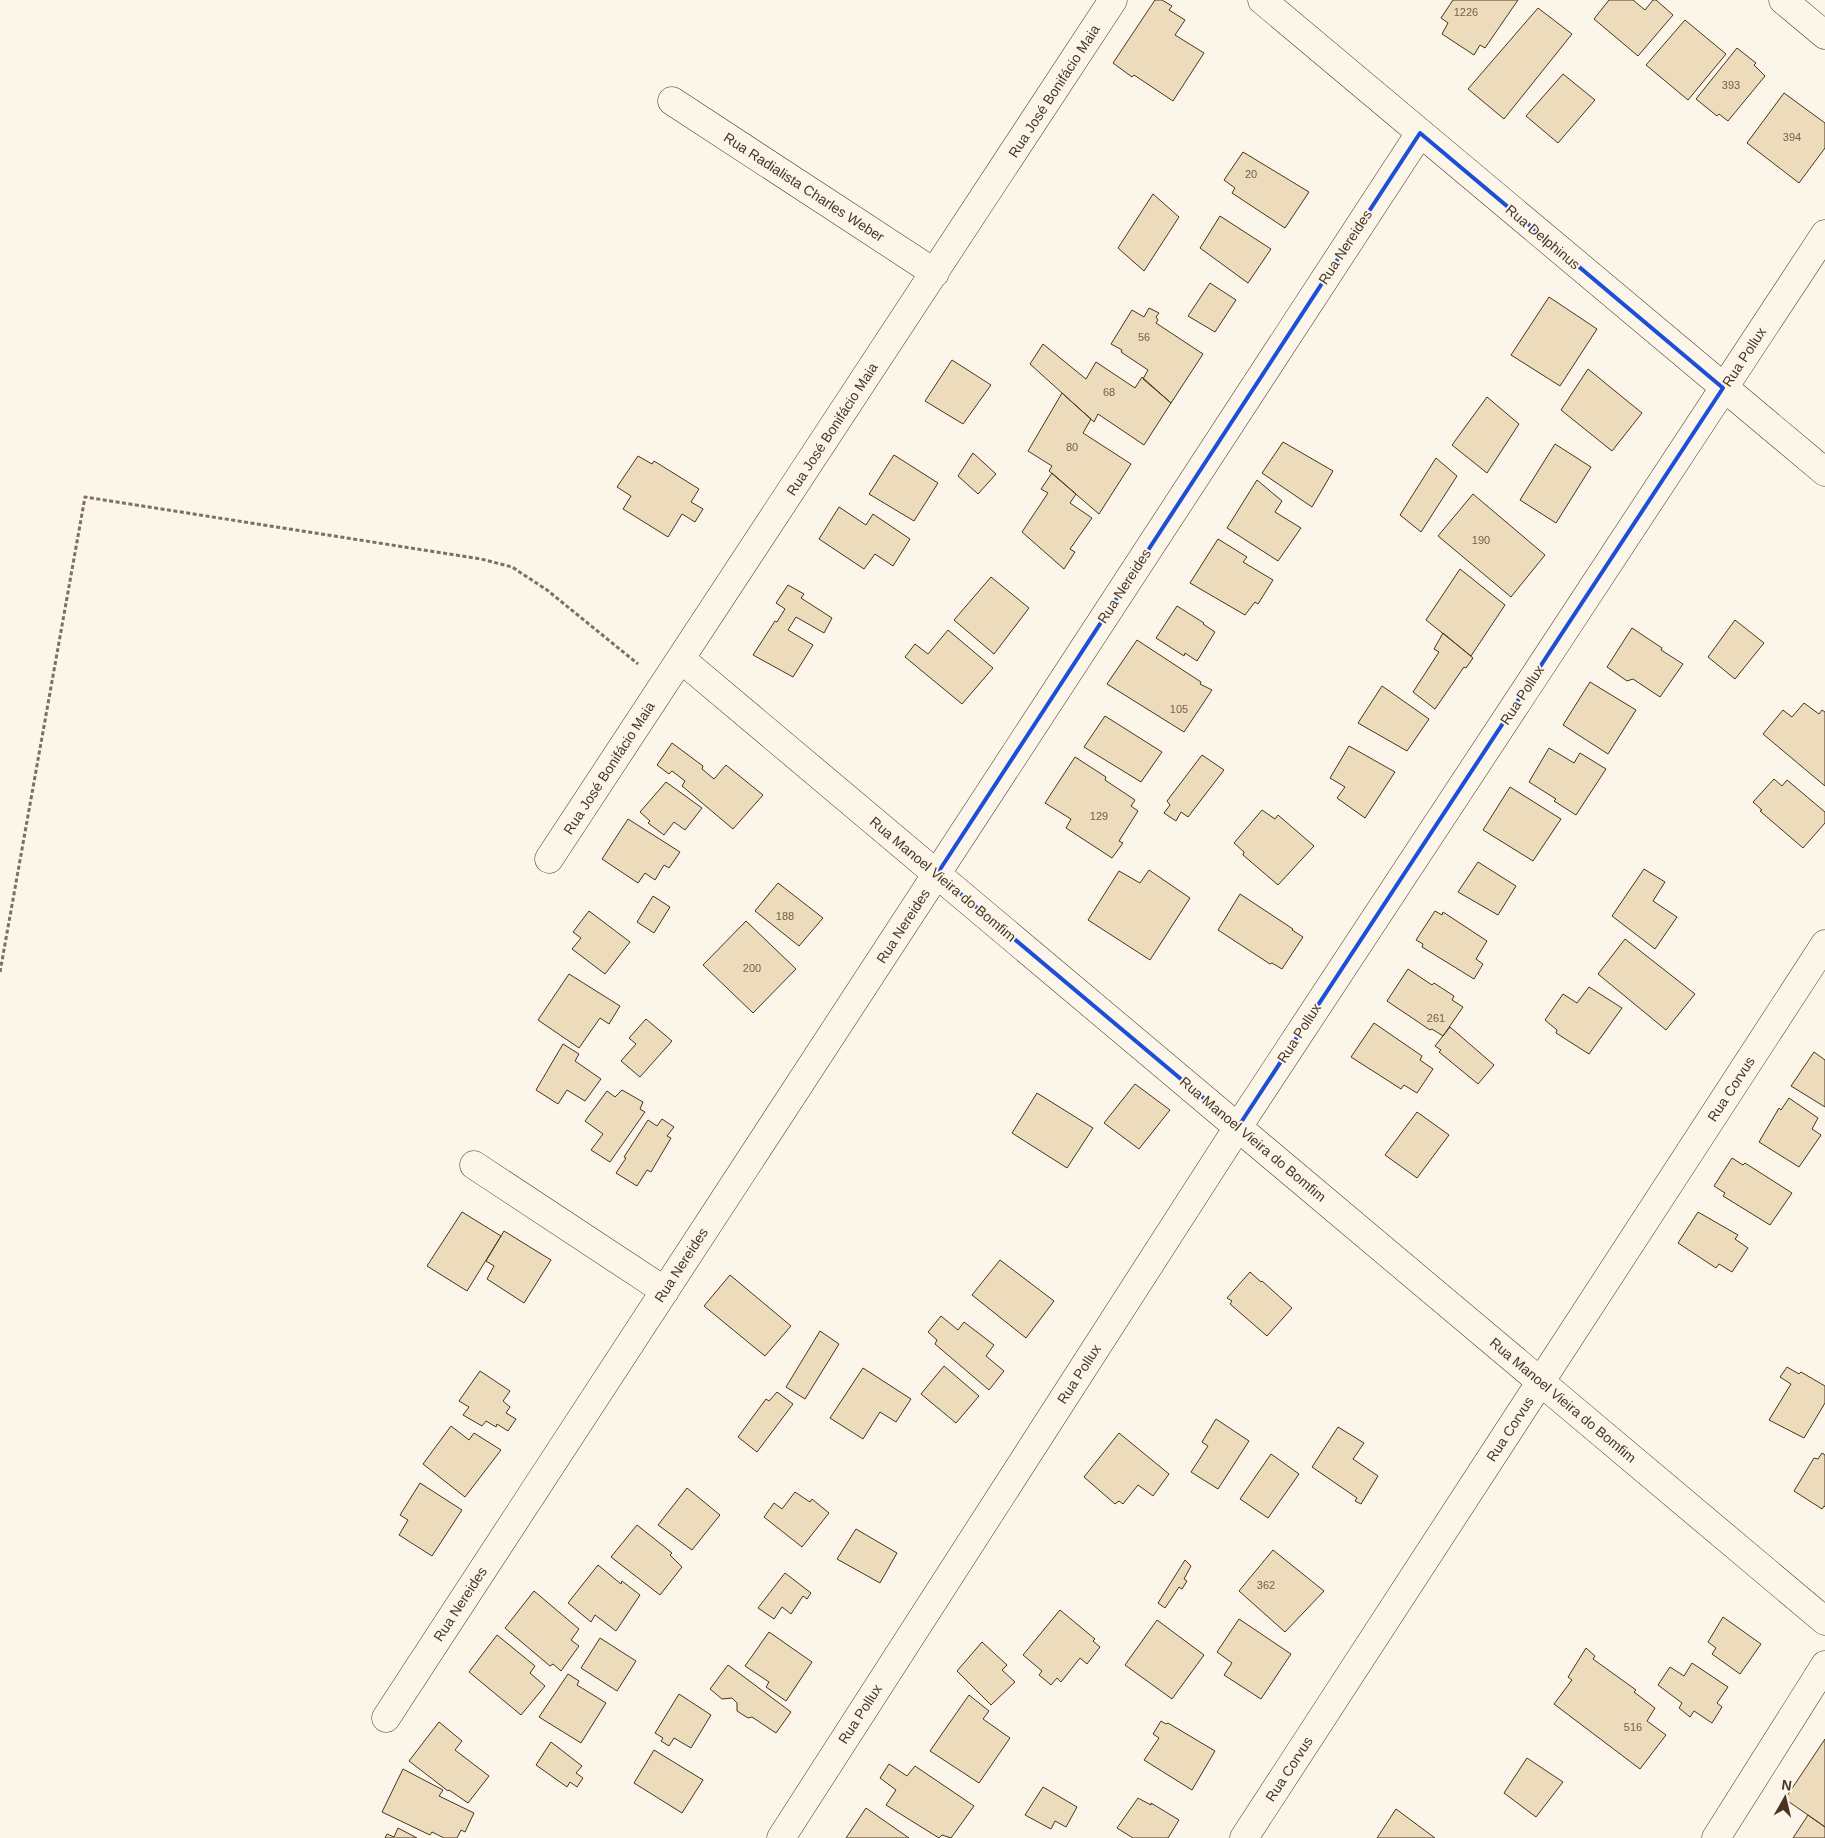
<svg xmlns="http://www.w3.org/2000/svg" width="1825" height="1838" font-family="Arial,sans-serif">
	<rect width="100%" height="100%" fill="#fbf6e9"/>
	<!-- building -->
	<path fill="#ecdcbc" stroke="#4a3520" d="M 1155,0 L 1162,0 L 1172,6 L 1169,10 L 1185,20 L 1175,35 L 1204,53 L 1173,101 L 1134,75 L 1132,77 L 1113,63 Z
		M 1453,0 L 1518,0 L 1485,48 L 1480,45 L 1474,55 L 1442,34 L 1448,23 L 1441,18 Z
		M 1609,0 L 1633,0 L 1645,10 L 1653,0 L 1656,0 L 1673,15 L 1638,56 L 1594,19 Z
		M 1538,8 L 1572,34 L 1504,119 L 1468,89 Z
		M 1685,20 L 1726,54 L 1688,100 L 1646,65 Z
		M 1737,48 L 1756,63 L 1754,65 L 1765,76 L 1728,121 L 1719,114 L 1717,116 L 1696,99 Z
		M 1563,74 L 1595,100 L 1558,143 L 1526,116 Z
		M 1784,93 L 1825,123 L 1825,148 L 1799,183 L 1747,143 Z
		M 1243,152 L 1309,192 L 1285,228 L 1232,193 L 1235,188 L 1224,180 Z
		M 1153,194 L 1179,217 L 1144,271 L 1118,248 Z
		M 1220,216 L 1271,249 L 1248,283 L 1200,248 Z
		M 1210,283 L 1236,300 L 1215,332 L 1188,316 Z
		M 1549,297 L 1597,329 L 1560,386 L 1511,355 Z
		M 1149,308 L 1159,313 L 1156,317 L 1158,320 L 1156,323 L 1203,354 L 1171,403 L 1143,379 L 1148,370 L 1121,352 L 1122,350 L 1111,344 L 1132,310 L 1144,317 Z
		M 1043,344 L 1086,379 L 1096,362 L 1135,388 L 1142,377 L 1171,403 L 1144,445 L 1098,414 L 1094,422 L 1030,364 Z
		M 952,360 L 991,385 L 963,424 L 925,401 Z
		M 1588,369 L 1642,413 L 1612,451 L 1561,410 Z
		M 1062,393 L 1091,419 L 1083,433 L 1131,464 L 1099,514 L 1049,471 L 1052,466 L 1028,451 Z
		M 1487,397 L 1519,424 L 1487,473 L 1452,445 Z
		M 1283,442 L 1333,471 L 1312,507 L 1262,473 Z
		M 1555,444 L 1591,467 L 1556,523 L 1520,500 Z
		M 973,453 L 996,474 L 978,494 L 958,476 Z
		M 894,455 L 938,483 L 914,521 L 869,494 Z
		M 638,456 L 652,464 L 654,461 L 699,489 L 691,502 L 703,509 L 695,522 L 682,514 L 668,537 L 623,509 L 631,496 L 617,487 Z
		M 1436,458 L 1457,476 L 1421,532 L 1400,515 Z
		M 1052,473 L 1076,494 L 1070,503 L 1092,518 L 1070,549 L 1075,552 L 1064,569 L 1022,532 L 1048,493 L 1041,489 Z
		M 1257,480 L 1282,501 L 1275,512 L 1301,528 L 1278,561 L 1227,528 Z
		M 1473,494 L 1545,555 L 1511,597 L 1438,536 Z
		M 839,507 L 866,525 L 873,514 L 910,539 L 893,566 L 875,554 L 864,569 L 819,539 Z
		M 1218,539 L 1247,557 L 1243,562 L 1273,580 L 1258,604 L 1255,602 L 1245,615 L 1190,583 Z
		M 1460,569 L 1505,605 L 1471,656 L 1426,620 Z
		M 991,577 L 1029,608 L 994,654 L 954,620 Z
		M 788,585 L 804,594 L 801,598 L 832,618 L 824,633 L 796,617 L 788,630 L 813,645 L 793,677 L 753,655 L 775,621 L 777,622 L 785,609 L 776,603 Z
		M 1177,606 L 1204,623 L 1203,624 L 1215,632 L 1197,661 L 1185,653 L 1184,656 L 1156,638 Z
		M 1735,620 L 1764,643 L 1735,679 L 1708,657 Z
		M 1632,628 L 1662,648 L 1661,650 L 1683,664 L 1660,697 L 1633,679 L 1627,681 L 1607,667 Z
		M 948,630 L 993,668 L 962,704 L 905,657 L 915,644 L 928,654 Z
		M 1443,633 L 1473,658 L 1466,668 L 1464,667 L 1435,709 L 1413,692 L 1439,652 L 1434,649 Z
		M 1137,640 L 1201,682 L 1200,684 L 1212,690 L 1184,732 L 1107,684 Z
		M 1590,682 L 1636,710 L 1608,754 L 1563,725 Z
		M 1382,686 L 1429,719 L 1407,751 L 1358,723 Z
		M 1804,703 L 1819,714 L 1822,710 L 1825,712 L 1825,786 L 1763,734 L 1783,710 L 1792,717 Z
		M 1105,716 L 1162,752 L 1141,782 L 1084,747 Z
		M 672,743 L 703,766 L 702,769 L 714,779 L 726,765 L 763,795 L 733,829 L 682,786 L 685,781 L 672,771 L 669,774 L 657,765 Z
		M 1349,746 L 1395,772 L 1365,818 L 1337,798 L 1345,787 L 1330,778 Z
		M 1549,748 L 1574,763 L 1580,753 L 1606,769 L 1576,815 L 1554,801 L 1556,799 L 1529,782 Z
		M 1202,755 L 1224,770 L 1188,817 L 1181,812 L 1176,821 L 1164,813 L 1170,805 L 1167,801 Z
		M 1075,757 L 1106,777 L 1105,780 L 1135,800 L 1131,806 L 1138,811 L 1119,841 L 1123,843 L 1112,858 L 1066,828 L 1071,819 L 1045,803 Z
		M 1774,779 L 1782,786 L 1787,780 L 1825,812 L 1825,823 L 1803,848 L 1760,811 L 1762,810 L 1753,802 Z
		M 666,782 L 702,808 L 685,830 L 674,822 L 664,835 L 648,823 L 650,821 L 640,812 Z
		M 1510,787 L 1561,819 L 1533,861 L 1483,830 Z
		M 1262,810 L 1275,819 L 1278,815 L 1314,846 L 1278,885 L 1243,855 L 1244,852 L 1234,843 Z
		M 628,819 L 680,852 L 669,868 L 664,865 L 655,880 L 645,873 L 638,883 L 602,859 Z
		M 1478,862 L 1516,886 L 1498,915 L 1458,892 Z
		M 1644,869 L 1665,882 L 1653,901 L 1677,917 L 1655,949 L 1612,916 Z
		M 1149,870 L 1190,898 L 1150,960 L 1088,920 L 1119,871 L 1140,883 Z
		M 778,883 L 823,918 L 799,946 L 755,911 Z
		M 1240,894 L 1293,929 L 1292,930 L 1303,937 L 1282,969 L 1272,963 L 1270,964 L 1218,930 Z
		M 653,896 L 670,907 L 654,933 L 637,922 Z
		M 589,911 L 630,942 L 605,974 L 572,949 L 581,938 L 573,932 Z
		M 1435,911 L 1442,915 L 1443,912 L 1487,941 L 1476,959 L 1483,964 L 1474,979 L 1422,947 L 1423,944 L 1416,940 Z
		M 746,921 L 796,969 L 753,1013 L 703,965 Z
		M 1625,939 L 1695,994 L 1666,1030 L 1598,974 Z
		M 1408,969 L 1432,985 L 1434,983 L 1454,996 L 1452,1000 L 1463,1007 L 1443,1036 L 1432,1029 L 1430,1030 L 1387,1001 Z
		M 569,974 L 620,1006 L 609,1024 L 600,1018 L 579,1048 L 538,1020 Z
		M 1589,987 L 1622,1008 L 1589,1054 L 1556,1033 L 1557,1030 L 1545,1020 L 1563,994 L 1577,1003 Z
		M 646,1019 L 672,1041 L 640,1077 L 621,1061 L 636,1044 L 629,1038 Z
		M 1374,1023 L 1422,1056 L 1420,1060 L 1433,1069 L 1417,1093 L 1404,1085 L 1401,1089 L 1351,1057 Z
		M 1450,1027 L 1494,1065 L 1478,1084 L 1439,1052 L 1441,1050 L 1435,1046 Z
		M 563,1044 L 579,1054 L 575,1061 L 601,1079 L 585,1101 L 567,1090 L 558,1104 L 536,1090 Z
		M 1814,1052 L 1825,1060 L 1825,1107 L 1791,1086 Z
		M 1135,1084 L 1170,1110 L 1139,1149 L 1104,1123 Z
		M 622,1090 L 643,1102 L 640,1109 L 645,1112 L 610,1162 L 591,1150 L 603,1134 L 585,1121 L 607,1091 L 615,1097 Z
		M 1037,1093 L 1093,1128 L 1067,1168 L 1012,1133 Z
		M 1789,1098 L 1818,1118 L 1812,1129 L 1821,1135 L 1799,1167 L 1759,1142 L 1779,1108 L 1781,1110 Z
		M 1417,1112 L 1449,1135 L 1417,1178 L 1385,1155 Z
		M 662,1119 L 674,1127 L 667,1136 L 671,1138 L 651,1172 L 647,1170 L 637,1186 L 616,1173 L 626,1158 L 624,1157 L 648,1120 L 657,1126 Z
		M 1732,1158 L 1743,1165 L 1745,1163 L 1792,1193 L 1770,1225 L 1723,1196 L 1725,1193 L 1714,1186 Z
		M 462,1212 L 501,1236 L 467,1291 L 427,1266 Z
		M 1698,1212 L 1738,1235 L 1735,1239 L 1748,1248 L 1732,1272 L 1719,1264 L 1716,1268 L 1678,1243 Z
		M 504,1231 L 551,1260 L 524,1303 L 487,1279 L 494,1266 L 486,1261 Z
		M 1000,1260 L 1054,1301 L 1026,1338 L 972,1295 Z
		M 1250,1272 L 1261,1282 L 1262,1281 L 1292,1308 L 1267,1336 L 1230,1304 L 1232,1301 L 1227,1298 Z
		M 730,1275 L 791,1326 L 765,1356 L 704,1306 Z
		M 941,1316 L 958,1330 L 964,1322 L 994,1345 L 986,1356 L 1004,1371 L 989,1390 L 935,1344 L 937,1340 L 928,1332 Z
		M 820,1331 L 839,1344 L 805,1399 L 786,1387 Z
		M 944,1366 L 979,1396 L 956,1423 L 921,1394 Z
		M 1787,1367 L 1799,1374 L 1801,1372 L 1825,1386 L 1825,1403 L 1804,1438 L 1769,1420 L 1791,1384 L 1780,1377 Z
		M 863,1368 L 911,1399 L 896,1422 L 880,1412 L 863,1439 L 830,1418 Z
		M 480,1371 L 510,1391 L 503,1401 L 510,1407 L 506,1413 L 516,1419 L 508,1431 L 497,1424 L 496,1427 L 486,1421 L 482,1426 L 463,1415 L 469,1407 L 459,1401 Z
		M 777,1392 L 793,1404 L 757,1452 L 738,1437 L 766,1399 L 769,1401 Z
		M 1216,1419 L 1249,1441 L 1218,1489 L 1191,1472 L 1208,1446 L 1202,1442 Z
		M 451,1426 L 469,1440 L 474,1433 L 501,1450 L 465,1497 L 423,1464 Z
		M 1338,1427 L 1364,1443 L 1353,1459 L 1378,1476 L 1361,1504 L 1355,1501 L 1357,1498 L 1312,1467 Z
		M 1119,1433 L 1169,1474 L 1153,1496 L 1138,1485 L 1123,1504 L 1119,1501 L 1115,1504 L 1084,1477 Z
		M 1822,1453 L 1825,1455 L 1825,1507 L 1824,1506 L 1822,1509 L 1794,1491 L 1814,1458 L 1818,1459 Z
		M 1271,1454 L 1299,1474 L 1268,1518 L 1240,1499 Z
		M 420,1483 L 462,1510 L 432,1556 L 399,1535 L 408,1520 L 400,1515 Z
		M 687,1488 L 720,1515 L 692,1550 L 658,1525 Z
		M 795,1492 L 810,1502 L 812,1499 L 829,1513 L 802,1547 L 764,1517 L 774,1503 L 782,1509 Z
		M 637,1525 L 672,1553 L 670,1555 L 682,1567 L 660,1595 L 611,1557 Z
		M 856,1529 L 897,1553 L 880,1583 L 837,1559 Z
		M 1273,1550 L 1324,1591 L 1285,1632 L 1239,1591 Z
		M 1185,1560 L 1191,1566 L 1184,1579 L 1187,1581 L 1182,1589 L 1179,1587 L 1165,1608 L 1158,1603 Z
		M 598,1565 L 621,1584 L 622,1581 L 640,1595 L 616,1631 L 595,1615 L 591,1622 L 568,1603 Z
		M 785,1573 L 811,1593 L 807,1599 L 803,1596 L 791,1614 L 782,1607 L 774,1619 L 758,1608 Z
		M 534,1591 L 579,1629 L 571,1640 L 579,1646 L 561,1671 L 553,1664 L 550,1666 L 505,1628 Z
		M 1060,1610 L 1095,1639 L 1093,1641 L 1100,1647 L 1087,1664 L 1080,1658 L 1061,1682 L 1057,1678 L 1051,1685 L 1039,1675 L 1042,1671 L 1023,1655 Z
		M 1723,1617 L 1761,1644 L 1740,1674 L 1712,1654 L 1716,1648 L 1708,1642 Z
		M 1239,1619 L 1291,1654 L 1261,1699 L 1224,1675 L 1232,1663 L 1217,1652 Z
		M 1157,1620 L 1204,1655 L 1172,1699 L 1125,1665 Z
		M 769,1632 L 812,1662 L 786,1701 L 766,1687 L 769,1682 L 745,1666 Z
		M 497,1635 L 535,1666 L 530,1673 L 545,1686 L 521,1715 L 469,1672 Z
		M 600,1638 L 636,1661 L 617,1691 L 581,1668 Z
		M 982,1642 L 1007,1665 L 1002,1670 L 1015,1682 L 991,1705 L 957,1671 Z
		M 1586,1648 L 1595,1656 L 1593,1659 L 1636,1690 L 1634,1692 L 1655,1708 L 1647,1721 L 1666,1735 L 1640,1769 L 1554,1704 L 1572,1680 L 1568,1677 Z
		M 1692,1663 L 1728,1687 L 1717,1703 L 1722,1707 L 1712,1723 L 1694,1711 L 1690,1717 L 1679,1708 L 1682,1703 L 1658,1685 L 1670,1667 L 1684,1676 Z
		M 728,1665 L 791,1712 L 776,1733 L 752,1717 L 748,1718 L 737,1711 L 737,1703 L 732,1698 L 722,1699 L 710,1689 Z
		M 568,1674 L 579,1681 L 577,1685 L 606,1703 L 581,1743 L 539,1717 Z
		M 679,1694 L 711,1715 L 691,1748 L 674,1738 L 669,1746 L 661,1741 L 663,1738 L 655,1733 Z
		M 969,1695 L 989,1711 L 983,1719 L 1010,1738 L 979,1783 L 930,1751 Z
		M 1161,1721 L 1166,1724 L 1168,1723 L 1215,1751 L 1192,1790 L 1144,1760 L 1159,1738 L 1153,1734 Z
		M 439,1722 L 462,1741 L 455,1750 L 489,1776 L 468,1803 L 449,1790 L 448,1791 L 409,1761 Z
		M 1825,1739 L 1825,1827 L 1785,1799 Z
		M 551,1742 L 582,1766 L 576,1773 L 583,1778 L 577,1787 L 570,1782 L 567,1787 L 536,1765 Z
		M 654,1750 L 703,1780 L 682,1813 L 634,1783 Z
		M 1527,1758 L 1563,1782 L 1536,1817 L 1504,1793 Z
		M 889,1764 L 907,1776 L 915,1766 L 974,1806 L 951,1838 L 942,1835 L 939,1838 L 886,1805 L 896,1790 L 880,1778 Z
		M 403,1769 L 443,1790 L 439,1796 L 474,1813 L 465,1832 L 461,1830 L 457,1838 L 444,1838 L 432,1832 L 430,1835 L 382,1812 Z
		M 1043,1787 L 1077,1807 L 1066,1827 L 1055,1821 L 1051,1829 L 1025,1815 Z
		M 1138,1798 L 1151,1805 L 1151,1803 L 1179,1820 L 1168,1838 L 1133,1838 L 1117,1828 Z
		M 866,1808 L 909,1838 L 846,1838 Z
		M 1396,1809 L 1435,1838 L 1377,1838 Z
		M 1808,1815 L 1825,1827 L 1825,1838 L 1793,1838 Z
		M 398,1828 L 417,1838 L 385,1838 L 387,1834 L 394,1837 Z"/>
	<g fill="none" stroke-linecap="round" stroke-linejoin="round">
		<defs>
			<path id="street" d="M 1262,0 L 1825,472
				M 1783,0 L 1825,35
				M 672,101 L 935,273
				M 681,659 L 1825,1621
				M 549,859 L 1113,0
				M 474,1165 L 665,1291
				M 386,1718 L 1420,133
				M 781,1838 L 1238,1127 L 1825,234
				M 1244,1838 L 1825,944
				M 1716,1838 L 1825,1665"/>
		</defs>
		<!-- street casing -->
		<use href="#street" stroke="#4a3520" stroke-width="29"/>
		<!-- path -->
		<path stroke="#7f6f5c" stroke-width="3" stroke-dasharray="4 2.5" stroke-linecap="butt" d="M 0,972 L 85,497 L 481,559 L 512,567 L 547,590 L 638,664"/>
		<!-- street -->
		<use href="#street" stroke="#fbf6e9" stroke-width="28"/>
	</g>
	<!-- marked area -->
	<path fill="none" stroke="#1d4ed8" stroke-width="4" stroke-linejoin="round" d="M 1420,133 L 1723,388 L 1238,1127 L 937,874 Z"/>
	<g text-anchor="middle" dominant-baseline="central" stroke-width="4" stroke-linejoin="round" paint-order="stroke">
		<!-- number labels -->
		<g font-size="11" fill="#725f47">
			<text x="1466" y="12">1226</text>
			<text x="1731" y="85">393</text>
			<text x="1792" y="137">394</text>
			<text x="1251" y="174">20</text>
			<text x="1144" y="337">56</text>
			<text x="1109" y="392">68</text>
			<text x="1072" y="447">80</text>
			<text x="1481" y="540">190</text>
			<text x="1179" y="709">105</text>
			<text x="1099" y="816">129</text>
			<text x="785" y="916">188</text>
			<text x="752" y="968">200</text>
			<text x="1436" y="1018">261</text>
			<text x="1266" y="1585">362</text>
			<text x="1633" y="1727">516</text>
		</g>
		<!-- street labels -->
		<g font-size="14" fill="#4a3520" stroke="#fbf6e9">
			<text transform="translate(1054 91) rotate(-57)">Rua José Bonifácio Maia</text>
			<text transform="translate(804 187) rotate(33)">Rua Radialista Charles Weber</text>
			<text transform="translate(1543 237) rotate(40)">Rua Delphinus</text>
			<text transform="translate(1345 247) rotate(-57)">Rua Nereides</text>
			<text transform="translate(1744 357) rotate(-57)">Rua Pollux</text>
			<text transform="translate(832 429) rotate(-57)">Rua José Bonifácio Maia</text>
			<text transform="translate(1124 586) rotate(-57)">Rua Nereides</text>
			<text transform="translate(1522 695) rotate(-57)">Rua Pollux</text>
			<text transform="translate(609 768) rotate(-57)">Rua José Bonifácio Maia</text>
			<text transform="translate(943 879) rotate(40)">Rua Manoel Vieira do Bomfim</text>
			<text transform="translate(903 926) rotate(-57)">Rua Nereides</text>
			<text transform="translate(1299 1033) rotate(-57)">Rua Pollux</text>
			<text transform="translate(1731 1089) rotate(-57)">Rua Corvus</text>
			<text transform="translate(1253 1139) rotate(40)">Rua Manoel Vieira do Bomfim</text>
			<text transform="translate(681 1265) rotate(-57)">Rua Nereides</text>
			<text transform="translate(1079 1374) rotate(-57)">Rua Pollux</text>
			<text transform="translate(1563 1400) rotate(40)">Rua Manoel Vieira do Bomfim</text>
			<text transform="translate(1510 1429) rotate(-57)">Rua Corvus</text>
			<text transform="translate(460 1604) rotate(-57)">Rua Nereides</text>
			<text transform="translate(860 1714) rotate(-57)">Rua Pollux</text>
			<text transform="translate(1289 1769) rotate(-57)">Rua Corvus</text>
		</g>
	</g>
	<!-- north arrow -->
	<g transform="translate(1785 1798) rotate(8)" stroke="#fbf6e9" stroke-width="4" paint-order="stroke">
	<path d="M0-4L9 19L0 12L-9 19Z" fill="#4a3520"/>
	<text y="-8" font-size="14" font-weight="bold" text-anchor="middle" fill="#4a3520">N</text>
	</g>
</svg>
